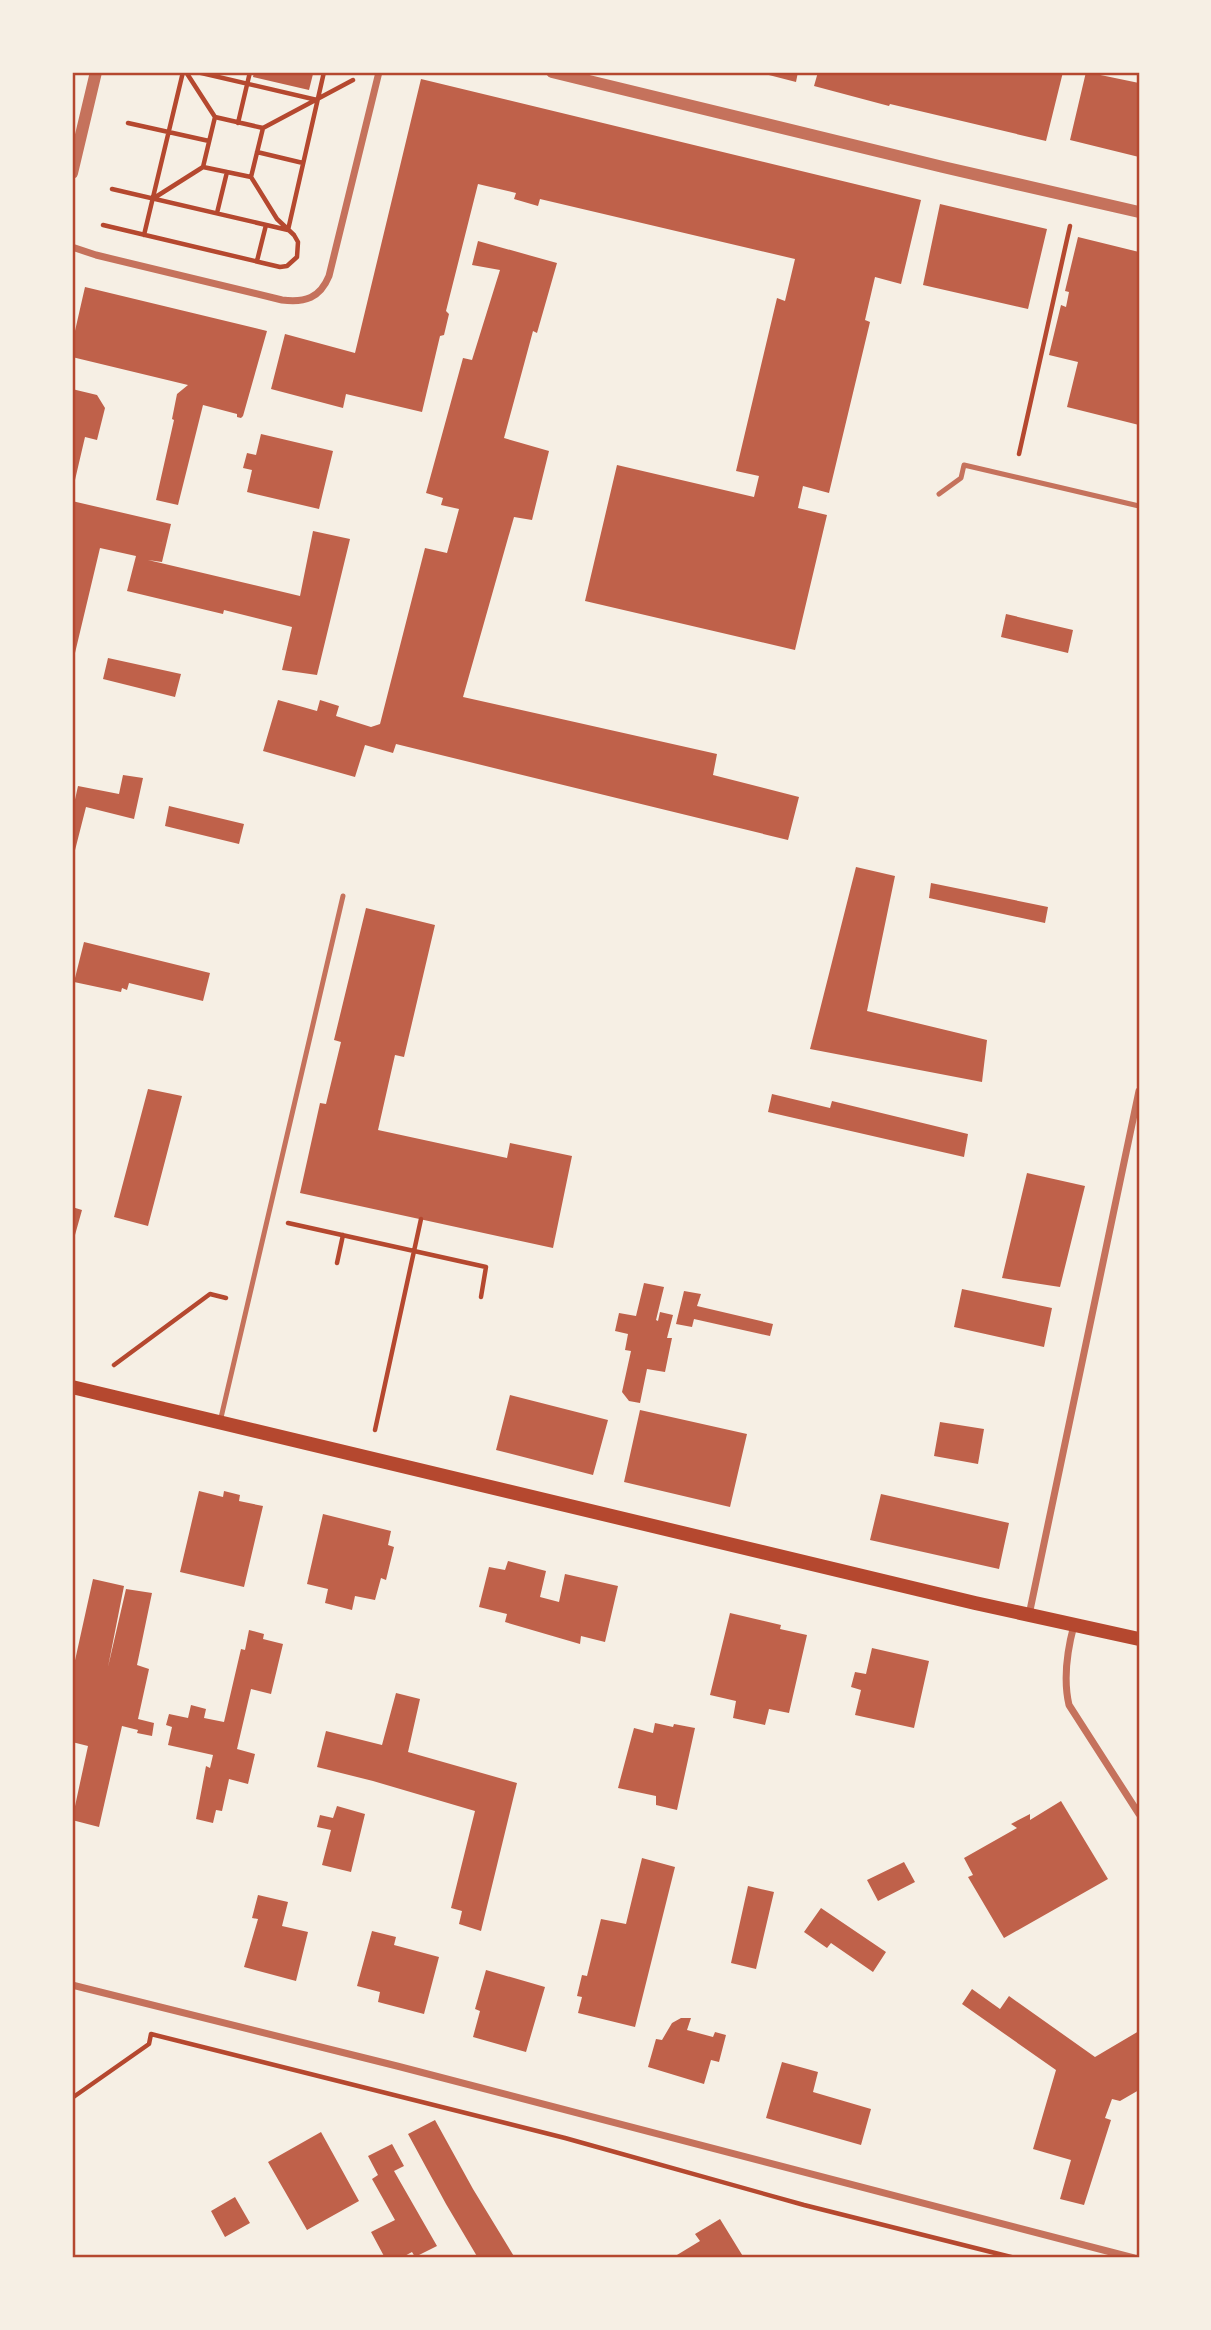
<svg xmlns="http://www.w3.org/2000/svg" width="1211" height="2330" font-family="Manrope,sans-serif">
	<rect width="100%" height="100%" fill="#f6efe4"/>
	<!-- building -->
	<path fill="#bf614a" d="M 254,72 L 303,72 L 313,74 L 309,90 L 253,77 Z
		M 757,72 L 798,72 L 796,82 Z
		M 818,72 L 1063,72 L 1046,141 L 890,104 L 889,106 L 814,86 Z
		M 1086,72 L 1139,83 L 1139,157 L 1070,140 Z
		M 421,79 L 921,200 L 901,284 L 875,277 L 865,320 L 870,322 L 829,493 L 803,486 L 798,508 L 827,515 L 795,650 L 585,601 L 617,465 L 754,497 L 759,476 L 736,471 L 777,298 L 785,301 L 795,259 L 540,199 L 538,206 L 514,199 L 516,193 L 478,184 L 446,311 L 449,314 L 444,335 L 440,336 L 422,412 L 346,394 L 343,408 L 271,389 L 285,334 L 355,353 Z
		M 940,204 L 1047,229 L 1028,309 L 923,285 Z
		M 1078,237 L 1139,252 L 1139,425 L 1067,407 L 1078,362 L 1049,355 L 1061,305 L 1066,307 L 1069,292 L 1065,291 Z
		M 478,241 L 557,263 L 537,333 L 533,331 L 504,438 L 549,451 L 532,520 L 514,517 L 463,697 L 717,754 L 713,775 L 799,797 L 788,840 L 396,744 L 393,753 L 365,745 L 355,777 L 263,751 L 278,700 L 317,711 L 320,700 L 339,706 L 336,716 L 371,727 L 380,724 L 425,548 L 447,553 L 459,509 L 441,505 L 443,498 L 426,493 L 463,358 L 472,360 L 500,270 L 472,265 Z
		M 85,287 L 267,331 L 243,416 L 241,418 L 237,417 L 237,414 L 203,405 L 178,505 L 156,500 L 174,420 L 172,419 L 177,394 L 188,385 L 72,357 L 72,344 Z
		M 72,389 L 97,395 L 105,408 L 97,440 L 85,437 L 75,480 L 72,479 Z
		M 261,434 L 333,451 L 319,509 L 247,492 L 252,470 L 243,468 L 247,453 L 256,455 Z
		M 72,501 L 171,524 L 162,562 L 148,560 L 300,596 L 313,531 L 350,539 L 317,675 L 282,670 L 292,627 L 224,610 L 223,614 L 127,591 L 136,556 L 100,548 L 75,653 L 72,653 Z
		M 1006,614 L 1073,630 L 1068,653 L 1001,637 Z
		M 108,658 L 181,674 L 175,697 L 103,679 Z
		M 123,775 L 143,778 L 134,819 L 86,807 L 72,862 L 72,804 L 74,804 L 78,786 L 119,794 Z
		M 169,806 L 244,824 L 239,844 L 165,826 Z
		M 856,867 L 895,876 L 867,1011 L 987,1040 L 982,1082 L 810,1049 Z
		M 931,883 L 1048,907 L 1045,923 L 929,898 Z
		M 366,908 L 435,925 L 404,1057 L 395,1055 L 378,1130 L 507,1158 L 510,1143 L 572,1156 L 553,1248 L 300,1193 L 320,1103 L 326,1104 L 341,1042 L 334,1040 Z
		M 84,942 L 210,973 L 203,1001 L 129,983 L 127,990 L 122,988 L 121,992 L 74,982 Z
		M 148,1089 L 182,1096 L 148,1226 L 114,1217 Z
		M 772,1094 L 830,1108 L 832,1101 L 968,1134 L 964,1157 L 768,1112 Z
		M 1027,1173 L 1085,1186 L 1060,1287 L 1002,1278 Z
		M 72,1207 L 82,1210 L 75,1235 L 72,1235 Z
		M 644,1283 L 664,1287 L 656,1320 L 658,1321 L 660,1312 L 673,1315 L 667,1338 L 672,1338 L 665,1372 L 647,1369 L 640,1403 L 629,1401 L 622,1392 L 631,1351 L 625,1350 L 628,1334 L 615,1331 L 619,1313 L 636,1316 Z
		M 962,1289 L 1052,1308 L 1044,1347 L 954,1327 Z
		M 684,1291 L 701,1294 L 697,1306 L 773,1324 L 770,1336 L 694,1319 L 692,1327 L 676,1324 Z
		M 510,1395 L 608,1420 L 593,1475 L 496,1450 Z
		M 640,1410 L 747,1434 L 730,1507 L 624,1482 Z
		M 940,1422 L 984,1429 L 978,1464 L 934,1456 Z
		M 199,1491 L 223,1497 L 224,1491 L 240,1495 L 239,1501 L 263,1506 L 244,1587 L 180,1572 Z
		M 881,1494 L 1009,1523 L 999,1569 L 870,1540 Z
		M 323,1514 L 391,1531 L 388,1545 L 394,1547 L 386,1580 L 381,1578 L 375,1600 L 355,1596 L 352,1610 L 325,1603 L 328,1589 L 307,1584 Z
		M 508,1561 L 546,1571 L 540,1597 L 559,1602 L 565,1574 L 618,1586 L 605,1642 L 581,1636 L 580,1644 L 505,1622 L 507,1614 L 479,1607 L 489,1567 L 505,1570 Z
		M 93,1579 L 124,1586 L 108,1667 L 126,1589 L 152,1593 L 137,1665 L 149,1669 L 138,1719 L 154,1723 L 152,1736 L 137,1733 L 138,1730 L 122,1726 L 99,1827 L 72,1820 L 88,1746 L 72,1742 L 72,1674 Z
		M 730,1613 L 781,1625 L 780,1629 L 807,1635 L 789,1713 L 769,1709 L 765,1725 L 733,1718 L 736,1701 L 710,1695 Z
		M 249,1630 L 264,1634 L 263,1639 L 283,1644 L 271,1694 L 251,1689 L 237,1749 L 255,1754 L 248,1784 L 229,1779 L 222,1811 L 216,1810 L 213,1823 L 196,1819 L 206,1766 L 210,1768 L 213,1755 L 168,1745 L 172,1727 L 166,1725 L 169,1714 L 188,1718 L 191,1705 L 206,1709 L 204,1718 L 224,1722 L 241,1649 L 245,1650 Z
		M 872,1648 L 929,1661 L 914,1728 L 855,1715 L 861,1690 L 851,1687 L 855,1672 L 866,1674 Z
		M 396,1693 L 420,1699 L 408,1752 L 517,1783 L 481,1931 L 459,1924 L 462,1911 L 451,1908 L 475,1811 L 373,1781 L 317,1767 L 326,1731 L 382,1745 Z
		M 655,1723 L 673,1727 L 674,1724 L 695,1728 L 677,1810 L 656,1805 L 656,1796 L 618,1788 L 634,1728 L 653,1733 Z
		M 1061,1801 L 1108,1879 L 1004,1938 L 968,1877 L 973,1875 L 964,1858 L 1017,1828 L 1011,1824 L 1030,1814 L 1030,1820 Z
		M 337,1806 L 365,1814 L 351,1872 L 322,1865 L 331,1830 L 317,1827 L 320,1815 L 333,1818 Z
		M 642,1858 L 675,1867 L 635,2027 L 578,2013 L 582,1997 L 577,1996 L 582,1975 L 587,1976 L 601,1919 L 626,1924 Z
		M 904,1862 L 915,1882 L 878,1901 L 867,1880 Z
		M 748,1886 L 774,1892 L 756,1969 L 731,1963 Z
		M 258,1895 L 288,1902 L 282,1926 L 308,1932 L 296,1981 L 244,1967 L 258,1919 L 252,1918 Z
		M 821,1908 L 886,1952 L 873,1972 L 831,1943 L 827,1948 L 804,1932 Z
		M 372,1931 L 396,1937 L 394,1945 L 439,1957 L 424,2014 L 378,2002 L 380,1992 L 357,1986 Z
		M 486,1970 L 545,1987 L 526,2052 L 473,2037 L 480,2011 L 475,2009 Z
		M 972,1989 L 1000,2009 L 1009,1996 L 1095,2057 L 1139,2031 L 1139,2090 L 1120,2101 L 1112,2099 L 1105,2118 L 1111,2120 L 1084,2205 L 1060,2199 L 1071,2160 L 1033,2149 L 1056,2070 L 962,2004 Z
		M 681,2018 L 691,2018 L 687,2030 L 713,2037 L 715,2032 L 726,2035 L 719,2062 L 711,2060 L 704,2084 L 648,2067 L 656,2039 L 662,2040 L 672,2023 Z
		M 782,2062 L 818,2072 L 813,2092 L 871,2109 L 861,2145 L 766,2118 Z
		M 435,2120 L 473,2189 L 515,2258 L 478,2258 L 446,2204 L 408,2134 Z
		M 321,2132 L 359,2201 L 307,2230 L 268,2162 Z
		M 392,2144 L 404,2166 L 394,2171 L 437,2246 L 415,2257 L 412,2252 L 401,2258 L 385,2258 L 371,2232 L 395,2220 L 372,2179 L 378,2175 L 368,2156 Z
		M 235,2197 L 250,2223 L 225,2237 L 211,2211 Z
		M 720,2219 L 744,2258 L 672,2258 L 700,2241 L 695,2234 Z"/>
	<g fill="none" stroke-linecap="round" stroke-linejoin="round">
		<!-- path -->
		<path stroke="#b5482f" stroke-width="4.5" d="M 186,72 L 215,117
			M 197,72 L 317,100
			M 128,123 L 209,141
			M 238,123 L 250,72
			M 263,128 L 215,117 L 203,167 L 251,177 L 263,128 L 353,80
			M 257,152 L 303,163
			M 112,189 L 288,230 L 324,72
			M 154,198 L 203,167
			M 217,213 L 227,172
			M 103,225 L 280,267 L 287,266 L 297,257 L 298,242 L 294,235 L 277,219 L 251,177
			M 144,235 L 183,72
			M 257,261 L 266,225
			M 1019,454 L 1070,226
			M 288,1223 L 486,1267 L 481,1297
			M 337,1263 L 343,1235
			M 114,1365 L 210,1294 L 226,1298
			M 375,1430 L 421,1219
			M 72,2098 L 149,2044 L 151,2034 L 565,2138 L 804,2205 L 1015,2258"/>
		<!-- service -->
		<path stroke="#c5725c" stroke-width="5" d="M 939,494 L 961,478 L 964,465 L 1139,506
			M 220,1422 L 343,896"/>
		<!-- minor -->
		<path stroke="#c5725c" stroke-width="7" d="M 72,247 L 96,255 L 282,300 C 305,303 320,298 329,276 L 379,72
			M 1029,1615 L 1139,1091
			M 1074,1625 C 1067,1651 1063,1679 1069,1705 L 1139,1814
			M 72,1985 L 397,2066 L 1134,2258"/>
		<!-- tertiary -->
		<path stroke="#c5725c" stroke-width="12" d="M 552,72 L 943,167 L 1139,212
			M 72,173 L 96,72"/>
		<!-- secondary -->
		<path stroke="#b5482f" stroke-width="14" d="M 72,1387 L 975,1603 L 1139,1639"/>
	</g>
	<!-- border -->
	<rect width="1211" height="2330" fill="none" stroke="#f6efe4" stroke-width="147"/>
	<rect x="74" y="74" width="1064" height="2182" fill="none" stroke="#b5482f" stroke-width="2.5"/>
</svg>
